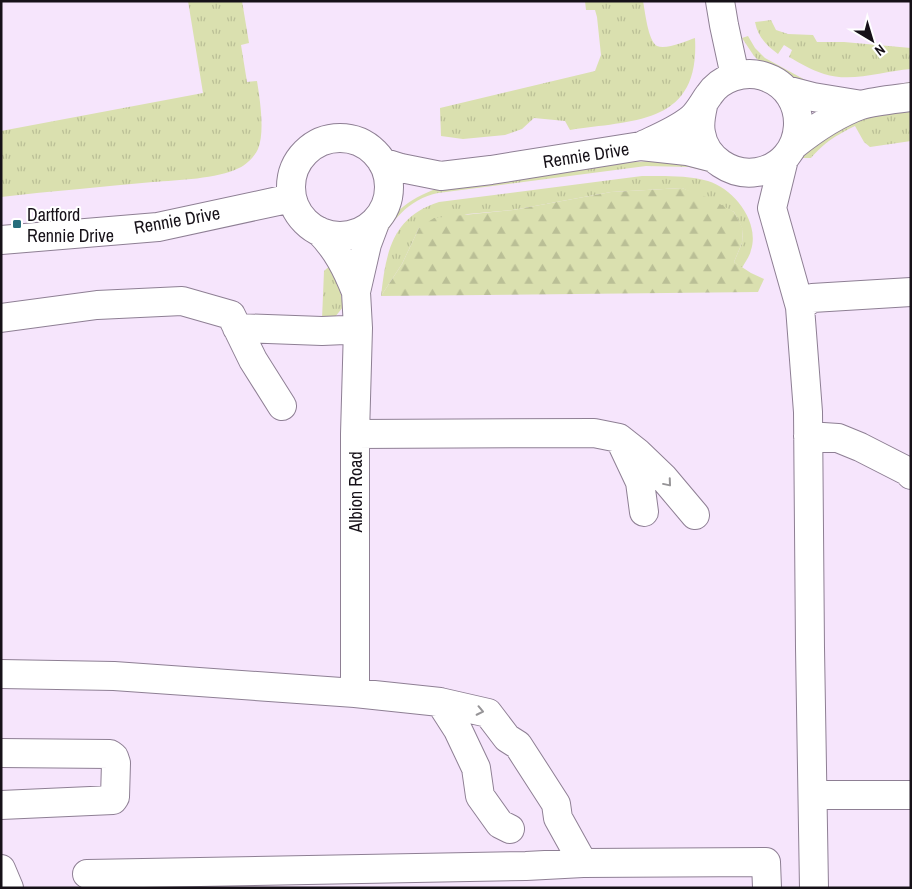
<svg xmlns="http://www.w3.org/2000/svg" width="912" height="889" font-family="'Archivo Narrow',sans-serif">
	<defs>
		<pattern id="grass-tufts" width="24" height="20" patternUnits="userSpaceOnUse" patternTransform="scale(1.25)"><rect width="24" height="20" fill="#dae0af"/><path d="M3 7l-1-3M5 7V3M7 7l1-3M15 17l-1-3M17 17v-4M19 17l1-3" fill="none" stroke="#babf96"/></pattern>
		<pattern id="forest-firs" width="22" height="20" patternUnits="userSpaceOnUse" patternTransform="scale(1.25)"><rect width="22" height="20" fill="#dae0af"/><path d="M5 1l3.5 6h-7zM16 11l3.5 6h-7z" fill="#babf96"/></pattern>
	</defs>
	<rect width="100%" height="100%" fill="#f6e5fc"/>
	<!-- grass -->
	<path fill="url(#grass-tufts)" d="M 188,1 L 242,1 L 249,43 L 241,45 L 247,82 L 257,81 C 260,100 265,132 258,149 C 255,156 246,165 239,168 C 217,179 178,180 153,182 C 102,187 52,191 1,197 L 1,131 L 203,93 Z
		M 585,1 L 643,1 C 645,11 648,41 657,46 C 666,50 686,41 695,38 C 700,125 634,120 570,130 L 565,121 L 534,118 L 522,129 L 505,135 L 463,139 L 441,136 L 440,108 L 595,71 L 601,55 L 597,17 L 595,10 L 586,10 Z
		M 771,20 L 776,30 L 788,34 L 813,35 L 817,42 L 844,42 L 911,48 L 911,69 C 883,71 852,83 824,74 C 811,70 800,63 789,57 L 792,50 L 784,45 L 778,54 C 766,45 758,37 755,22 Z
		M 748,36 L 755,48 L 765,58 L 809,82 L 847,90 L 862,90 L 911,82 L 911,89 L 868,95 L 819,92 L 759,61 L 754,56 L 742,38 Z
		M 911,110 L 911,141 L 870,147 L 864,142 L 855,126 C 835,136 825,142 811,158 L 802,158 L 810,147 L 852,122 L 870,117 Z
		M 664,160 L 714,170 L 725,179 L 709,172 L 689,167 L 646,166 L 438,193 C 409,199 388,222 380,249 L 377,249 C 388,217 401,203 433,190 L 620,163 Z
		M 642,176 C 664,176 686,175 708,181 C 734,189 760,222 751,250 C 750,256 745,262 742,268 L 734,262 L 742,243 L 743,230 L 734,212 L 682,188 L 611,192 L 513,210 L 468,214 L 419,228 L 402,264 L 381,296 C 386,252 392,217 439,202 Z
		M 333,263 L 338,277 L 343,307 L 335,317 L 322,319 L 324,271 Z"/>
	<!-- forest -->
	<path fill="url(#forest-firs)" d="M 682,188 L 709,198 L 734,212 L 743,229 L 742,243 L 734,262 L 751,273 L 764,279 L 758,292 L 381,296 L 402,264 L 419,228 L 434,218 L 513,210 L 611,192 Z"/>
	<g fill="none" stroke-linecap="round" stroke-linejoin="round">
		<defs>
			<path id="minor" d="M 720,1 L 724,25 L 735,76
				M 786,90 L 813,97 L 862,105
				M291 187a49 49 0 1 1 98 0a49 49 0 1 1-98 0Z
				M 794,145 C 814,129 836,114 861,105 C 874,101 896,99 911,97
				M 641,146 C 658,138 676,131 691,119 C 699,112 703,103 709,95 C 720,78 744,70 763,76 C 813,91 808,164 757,172 C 732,176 705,159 701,133 C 699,124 701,115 703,106
				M 784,159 L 772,208 L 800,307 L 808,412 L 810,648 L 814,888
				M 382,162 L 401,168 L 441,176 L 491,170 L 641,146 L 687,151 L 714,158
				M 319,231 C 337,249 347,269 356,292
				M 1,240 L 158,227 L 292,198
				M 800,307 L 812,298 L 911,292
				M 1,318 L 97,305 L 182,301 L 231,315 L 253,360 L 282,406
				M 237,328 L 322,331 L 345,330 L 358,328
				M 355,434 L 594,433 L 619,438 L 638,453 L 663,477 L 695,515
				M 808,436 L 838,438 L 860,447 L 907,471 L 911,475
				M 623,446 L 640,482 L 644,512
				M 1,674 L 114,676 L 355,693 L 440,702 L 488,713 L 507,738 L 518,745 L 556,804 L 558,818 L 583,863
				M 355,693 L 355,434 L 358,328 L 356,292 L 367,244 L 376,220
				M 440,702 L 458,730 L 476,768 L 480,796 L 500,824 L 510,829
				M 1,753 L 110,754 L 114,757 L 116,763 L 115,797 L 113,800 L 1,805
				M 813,795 L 911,795
				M 1,869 L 9,888
				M 87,874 L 526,866 L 583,863 L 766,862 L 767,888"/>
		</defs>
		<!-- minor casing -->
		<use href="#minor" stroke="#8e7f94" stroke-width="30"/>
		<!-- minor -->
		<use href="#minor" stroke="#fff" stroke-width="28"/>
	</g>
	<!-- one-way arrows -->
	<defs><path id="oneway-chevron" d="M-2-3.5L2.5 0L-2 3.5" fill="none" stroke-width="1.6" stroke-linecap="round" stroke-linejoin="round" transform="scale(1.25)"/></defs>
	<g stroke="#969497">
		<use href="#oneway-chevron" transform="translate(668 483) rotate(50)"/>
		<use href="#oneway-chevron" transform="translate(480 711) rotate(12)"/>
	</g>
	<!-- markers -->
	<rect fill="#276d7c" stroke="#fff" stroke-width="2" x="12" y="219" width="10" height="10" rx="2.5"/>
	<g text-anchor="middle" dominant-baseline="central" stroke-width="4" stroke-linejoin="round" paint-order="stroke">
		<!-- street labels -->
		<g font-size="18" fill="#161118" stroke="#fff">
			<text transform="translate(586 155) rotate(-9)">Rennie Drive</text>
			<text transform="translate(177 220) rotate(-10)">Rennie Drive</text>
			<text transform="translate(355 492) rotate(-90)">Albion Road</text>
		</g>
		<!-- poi labels -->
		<g font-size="18" fill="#161118" stroke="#fff" text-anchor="start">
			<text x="27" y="214">Dartford<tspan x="27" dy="21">Rennie Drive</tspan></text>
		</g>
	</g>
	<!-- border -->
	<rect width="912" height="889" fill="none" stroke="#161118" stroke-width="5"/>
	<!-- north arrow -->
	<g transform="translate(872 40) rotate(142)" stroke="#ffffff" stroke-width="4" paint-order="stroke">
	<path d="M0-4L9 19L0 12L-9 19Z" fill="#161118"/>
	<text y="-8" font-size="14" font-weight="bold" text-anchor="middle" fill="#161118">N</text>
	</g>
</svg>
